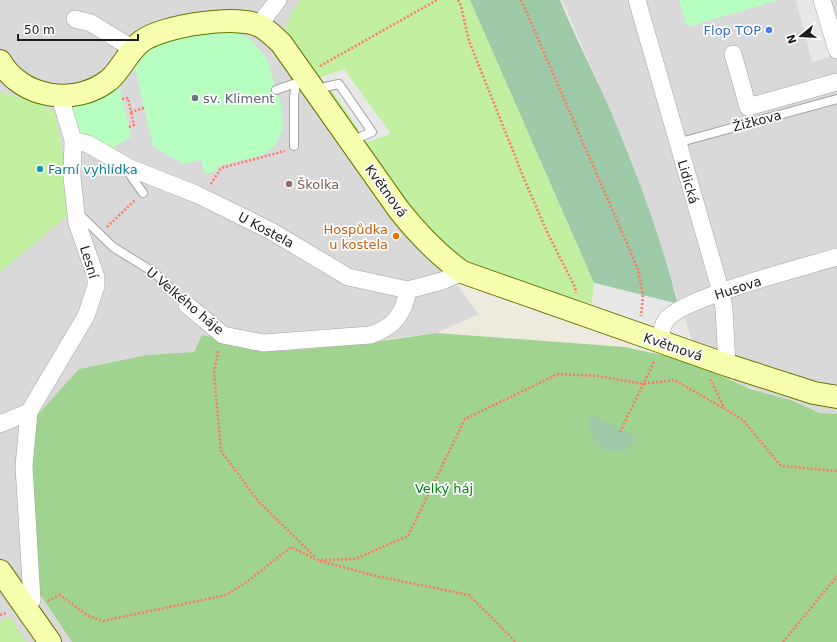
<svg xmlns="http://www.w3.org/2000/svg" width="837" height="642" font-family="'DejaVu Sans',sans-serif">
	<rect width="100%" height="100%" fill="#efeae0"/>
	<!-- residential -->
	<path fill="#dad9d9" d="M 0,0 L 301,0 L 291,13 L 284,33 L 478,314 L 437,333 L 283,351 L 202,335 L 194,352 L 137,357 L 79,369 L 37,590 L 72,642 L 0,642 Z
		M 562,0 L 837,0 L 837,414 L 820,413 L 739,384 L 697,355 L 630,157 Z"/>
	<!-- grass -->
	<path fill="#c3efa0" d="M 301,0 L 470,0 L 594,283 L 592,304 L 471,268 L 455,260 L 386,182 L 360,144 L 390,134 L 344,70 L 316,79 L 284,33 L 291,13 Z
		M 331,88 L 359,130 L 351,133 L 324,92 Z
		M 0,92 L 44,105 L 45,110 L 54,109 L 67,173 L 72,212 L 0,272 Z
		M 11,617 L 26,642 L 0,642 L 0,622 Z"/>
	<!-- forest -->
	<path fill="#a1d390" d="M 437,333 L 625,347 L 689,361 L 750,389 L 790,400 L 820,413 L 837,414 L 837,642 L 72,642 L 37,590 L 32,536 L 33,420 L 79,369 L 147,355 L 194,352 L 202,335 L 283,351 L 359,344 Z"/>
	<!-- cemetery -->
	<path fill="#9fcaa7" d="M 470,0 L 560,0 C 577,42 599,82 616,124 C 641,183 662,243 678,304 L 594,283 Z
		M 591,415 L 639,437 C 619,466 583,449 591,415 Z"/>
	<!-- park -->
	<path fill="#b7ffc0" d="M 679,0 L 778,0 L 687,27 Z
		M 234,31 L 250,39 L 267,59 L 281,105 L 283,128 L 276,145 L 262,155 L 217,166 L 217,171 L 205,174 L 201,160 L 183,164 L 153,146 L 134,63 L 155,42 L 202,32 Z
		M 118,80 L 131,137 L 108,150 C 88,139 63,128 74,101 Z"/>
	<!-- parking -->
	<path fill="#e8e8e8" d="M 796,0 L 819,0 L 835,55 L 812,62 Z
		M 344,69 L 391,134 L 360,144 L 351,133 L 359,130 L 331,89 L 316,79 Z
		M 594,283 L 678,304 L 688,338 L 592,304 Z"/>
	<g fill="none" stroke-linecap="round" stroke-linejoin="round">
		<defs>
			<path id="lane" d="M 315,89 L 339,84 L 372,132 L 351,141
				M 276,90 L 296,83
				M 677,143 L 837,99
				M 294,146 L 294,97 L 296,83 L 303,76
				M 130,168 L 131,176 L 143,193
				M 78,213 L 113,247 L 155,273 L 187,305"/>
			<path id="street" d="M 637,0 L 721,292 L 724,309 L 727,365
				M 822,0 L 837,50
				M 75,19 L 91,23 L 133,49
				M 259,25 L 278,0
				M 733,54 L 748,107 L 837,82
				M 73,140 L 88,144 L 130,168 L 196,194 L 271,231 L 348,277 L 408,290 L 442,281 L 462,272
				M 187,305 L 223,335 L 263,343 L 370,335 C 394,328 404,313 408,290
				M 659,342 C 661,335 662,324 667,319 C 685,297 804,267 837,257
				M 0,424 L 29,412
				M 24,606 L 32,600 L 24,466 L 29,412 L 86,316 L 96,286 L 96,277 L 77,223 L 72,177 L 73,140 L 60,97"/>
			<path id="secondary" d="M 0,61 C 21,98 75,107 109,80 C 122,69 128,51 142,41 C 162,26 237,14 260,26 C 268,30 274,37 281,43 L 399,210 C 418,234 437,254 462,272 L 727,365 L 814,393 L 837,397
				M 0,571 L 50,642"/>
		</defs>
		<!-- lane casing -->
		<use href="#lane" stroke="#a3a3a3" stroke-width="10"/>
		<!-- street casing -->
		<use href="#street" stroke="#a3a3a3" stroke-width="18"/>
		<!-- secondary casing -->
		<use href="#secondary" stroke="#647600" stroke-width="24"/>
		<!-- path -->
		<path stroke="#ff7861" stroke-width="2.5" stroke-dasharray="2 2" stroke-linecap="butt" d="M 458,0 L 461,6 L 469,41 L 525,181 L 548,234 L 575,287 L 576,293
			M 521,0 L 638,269 L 643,295 L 641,316
			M 320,66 L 437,0
			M 122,99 L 128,98 L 131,112 L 144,108
			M 129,127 L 134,125 L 131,112
			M 211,184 L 221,168 L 285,151
			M 107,227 L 135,200
			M 218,351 L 214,373 L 221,451 L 258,501 L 315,557
			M 710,379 L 725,409 L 743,420 L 781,466 L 837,471
			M 620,432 L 655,360
			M 320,561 L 376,576 L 469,595 L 516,642
			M 48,601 L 60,595 L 87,615 L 103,621 L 226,595 L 244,584 L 291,547 L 317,560 L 355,559 L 408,536 L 465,419 L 558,374 L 598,376 L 643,384 L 674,380 L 725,409
			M 0,615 L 6,613
			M 783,642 L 837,576"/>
		<!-- lane -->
		<use href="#lane" stroke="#fff" stroke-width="8"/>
		<!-- street -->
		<use href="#street" stroke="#fff" stroke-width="17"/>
		<!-- secondary -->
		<use href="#secondary" stroke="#f7ffae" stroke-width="22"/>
	</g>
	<!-- markers -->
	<circle fill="#3f7fe0" stroke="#fff" stroke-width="1.5" cx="769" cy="30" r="4"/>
	<circle fill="#6b7280" stroke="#fff" stroke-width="1.5" cx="195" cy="98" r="4"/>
	<circle fill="#0f9aa8" stroke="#fff" stroke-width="1.5" cx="40" cy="169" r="4"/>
	<circle fill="#8d6e63" stroke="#fff" stroke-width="1.5" cx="289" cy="184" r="4"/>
	<circle fill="#e8710a" stroke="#fff" stroke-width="1.5" cx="396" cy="236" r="4"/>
	<g text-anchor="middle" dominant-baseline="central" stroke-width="3.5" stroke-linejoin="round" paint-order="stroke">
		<!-- shop labels -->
		<g font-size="13" fill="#366cbe" stroke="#fff" text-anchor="end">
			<text x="761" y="30">Flop TOP</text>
		</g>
		<!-- worship labels -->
		<g font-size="13" fill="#5b616d" stroke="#fff" text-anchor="start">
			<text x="203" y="98">sv. Kliment</text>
		</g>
		<!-- street labels -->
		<g font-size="13" fill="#1c1c1c" stroke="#fff">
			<text transform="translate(757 121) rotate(-15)">Žižkova</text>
			<text transform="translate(688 182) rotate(74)">Lidická</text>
			<text transform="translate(386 191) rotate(54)">Květnová</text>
			<text transform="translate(266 230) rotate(28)">U Kostela</text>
			<text transform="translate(89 262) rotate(73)">Lesní</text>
			<text transform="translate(738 288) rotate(-18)">Husova</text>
			<text transform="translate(185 301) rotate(40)">U Velkého háje</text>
			<text transform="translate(673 347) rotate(19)">Květnová</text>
		</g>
		<!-- culture labels -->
		<g font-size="13" fill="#0d838f" stroke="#fff" text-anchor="start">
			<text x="48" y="169">Farní vyhlídka</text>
		</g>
		<!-- education labels -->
		<g font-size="13" fill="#785e54" stroke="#fff" text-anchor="start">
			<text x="297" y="184">Školka</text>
		</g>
		<!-- food labels -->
		<g font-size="13" fill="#c56008" stroke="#fff" text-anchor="end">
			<text x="388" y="229">Hospůdka<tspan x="388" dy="15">u kostela</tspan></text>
		</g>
		<!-- park labels -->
		<g font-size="13" fill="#008411" stroke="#fff">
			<text x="444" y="488">Velký háj</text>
		</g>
	</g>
	<!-- north arrow -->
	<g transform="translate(801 36) rotate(252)" stroke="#ffffff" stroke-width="3" paint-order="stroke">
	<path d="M0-3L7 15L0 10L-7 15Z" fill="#1c1c1c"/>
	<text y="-6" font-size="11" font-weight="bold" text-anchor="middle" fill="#1c1c1c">N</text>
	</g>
	<!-- scale -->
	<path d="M18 34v6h120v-6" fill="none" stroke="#1c1c1c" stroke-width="2"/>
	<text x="24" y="34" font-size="12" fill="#1c1c1c" stroke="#ffffff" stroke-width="3" paint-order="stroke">50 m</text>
</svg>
